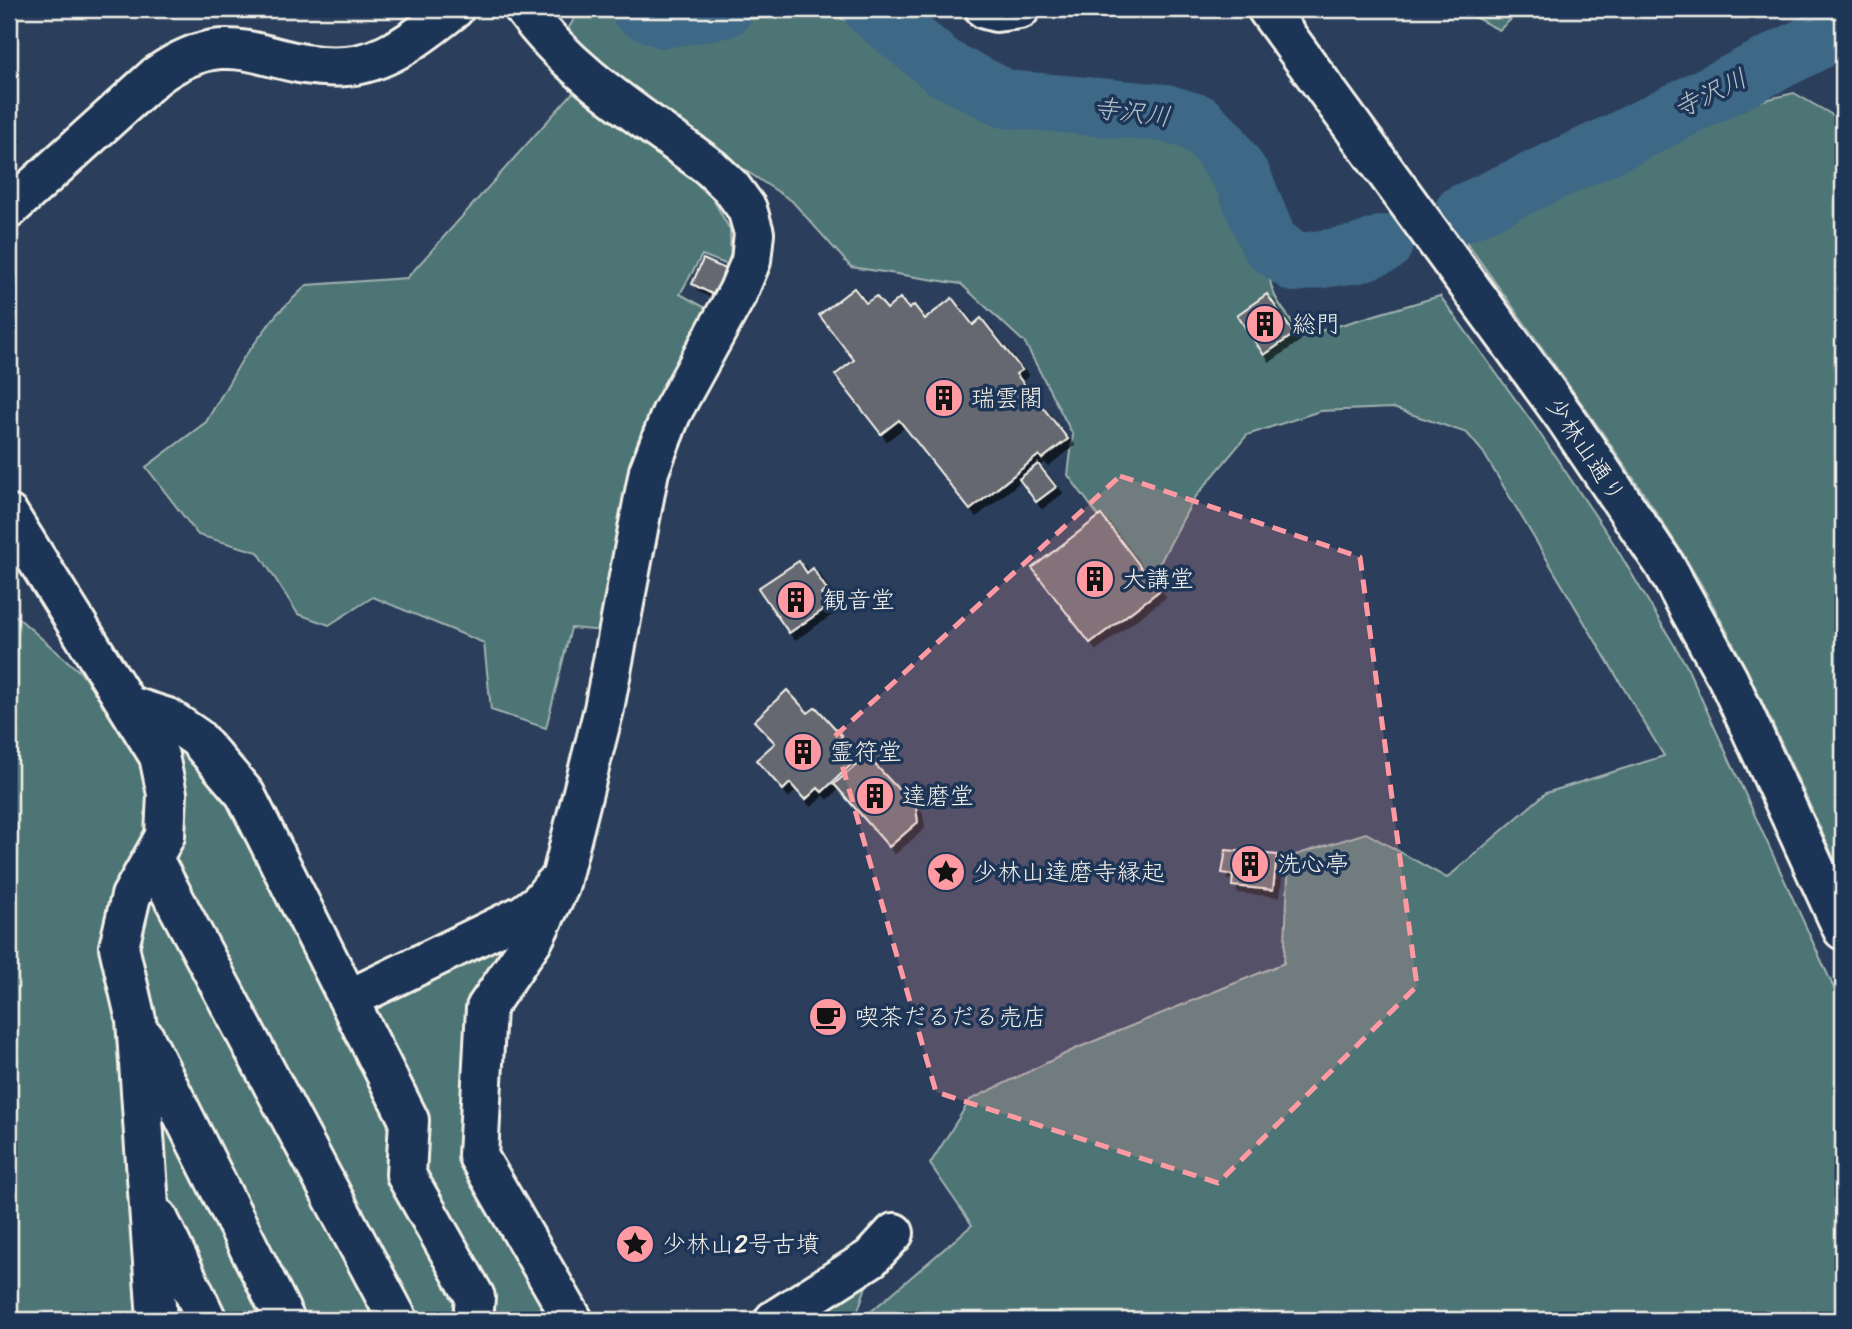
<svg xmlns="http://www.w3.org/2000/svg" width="1852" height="1329" font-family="Sriracha,'Klee One',sans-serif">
	<defs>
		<filter id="shadow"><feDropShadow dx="6" dy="6" stdDeviation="0" flood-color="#0009"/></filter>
	</defs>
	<rect width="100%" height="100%" fill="#2b3f5c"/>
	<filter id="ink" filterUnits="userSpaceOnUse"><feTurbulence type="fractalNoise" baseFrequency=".0143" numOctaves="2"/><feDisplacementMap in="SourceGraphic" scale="14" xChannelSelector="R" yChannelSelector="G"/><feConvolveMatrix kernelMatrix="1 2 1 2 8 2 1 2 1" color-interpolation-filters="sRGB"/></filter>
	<g filter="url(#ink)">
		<!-- green -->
		<path fill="#4e7476" stroke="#a1b2af" stroke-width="2" d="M 580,9 L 611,9 L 651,30 L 668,32 L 757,18 L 831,15 L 862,25 L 921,67 L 956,96 L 1157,120 L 1207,144 L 1222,165 L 1242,219 L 1271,264 C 1264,292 1287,314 1303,336 L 1440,296 L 1534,425 L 1611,539 L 1686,665 L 1843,1008 L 1843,1320 L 861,1320 L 972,1225 L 930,1164 L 970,1100 L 1075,1049 L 1284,963 L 1289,857 L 1366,833 L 1447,878 L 1546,793 L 1664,756 L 1483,452 L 1467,433 L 1393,408 L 1320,411 L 1247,435 L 1193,500 L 1149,584 L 1068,475 L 1073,435 L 1025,343 L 961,284 L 851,267 L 792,201 L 731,161 L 583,50 L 568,29 Z
			M 1468,9 L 1523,9 L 1499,30 L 1474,17 Z
			M 577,88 L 703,181 L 730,230 L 731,266 L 702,255 L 680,294 L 713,312 L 615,632 L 571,628 L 546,728 L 491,710 L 484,643 L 373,597 L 329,625 L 298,614 L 258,552 L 198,535 L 146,467 L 206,422 L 242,360 L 277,314 L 307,285 L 407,278 Z
			M 1794,93 L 1843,121 L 1843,878 C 1792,768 1745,653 1681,551 C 1611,440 1532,335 1457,229 L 1718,111 Z
			M 9,610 L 80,672 L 112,716 L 164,730 L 234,801 L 344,1018 L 530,923 L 478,1006 L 467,1160 L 563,1320 L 9,1320 Z
			M 872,1268 L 855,1320 L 791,1320 Z"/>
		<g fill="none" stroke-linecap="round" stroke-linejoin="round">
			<!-- river -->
			<path stroke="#3e6786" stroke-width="58" d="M 640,9 L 664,19 L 724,9
				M 872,9 L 944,68 L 1006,99 L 1165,113 L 1198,123 L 1219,144 L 1243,179 L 1269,243 L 1295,263 L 1357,254 L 1384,244
				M 1463,213 L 1623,139 L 1843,28"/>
		</g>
		<!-- building -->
		<path fill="#656870" stroke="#f4f1e8" stroke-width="2" filter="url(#shadow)" d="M 703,259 L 730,271 L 718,297 L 692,284 Z
			M 854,288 L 866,303 L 876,296 L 887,309 L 900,298 L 909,309 L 914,305 L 925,319 L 952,298 L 973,325 L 981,318 L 1022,370 L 1016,374 L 1068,439 L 1042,459 L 1039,455 L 970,510 L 899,420 L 881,434 L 835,375 L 854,360 L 819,315 Z
			M 1267,294 L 1294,334 L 1264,355 L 1237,315 Z
			M 1038,464 L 1056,487 L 1036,502 L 1019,479 Z
			M 1101,515 L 1159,591 L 1090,643 L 1032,568 Z
			M 799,561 L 807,573 L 813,568 L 817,575 L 827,590 L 821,594 L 829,606 L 789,633 L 758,588 Z
			M 787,690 L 808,713 L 816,707 L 842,736 L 833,744 L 852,764 L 822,792 L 818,788 L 805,800 L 790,783 L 783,790 L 756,760 L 775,743 L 754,721 Z
			M 867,756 L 916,808 L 918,822 L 889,847 L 834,784 Z
			M 1226,850 L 1277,855 L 1273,890 L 1232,886 L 1233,875 L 1222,873 Z"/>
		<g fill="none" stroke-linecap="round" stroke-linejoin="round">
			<defs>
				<path id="minor" d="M 524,9 C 572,76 646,119 711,168 L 731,187 L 747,209 L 754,233 L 751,261 L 738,292 L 671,414 L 649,471 L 604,709 L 559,887 L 534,938 L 486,1008 L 478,1156 L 573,1320
					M 985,9 L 996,12 L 1020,9
					M 1267,9 L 1564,416 L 1664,564 L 1728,679 L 1843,930
					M 9,209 L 156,76 C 236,18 266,72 346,66 C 388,63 423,33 454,9
					M 9,515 L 159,756 L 167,794 L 165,836 L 131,896 L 119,947 L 136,1020 L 157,1320
					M 130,706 L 168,718 L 197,738 L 245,794 L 409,1120 L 406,1175 L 475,1297 L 473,1320
					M 153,859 L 398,1320
					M 349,999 L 524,914 L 540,902 L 553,886
					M 144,1037 L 285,1320
					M 158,1218 L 207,1320
					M 774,1320 L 871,1258 L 894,1233"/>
			</defs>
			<!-- minor casing -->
			<use href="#minor" stroke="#f4f1e8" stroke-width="44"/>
			<!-- minor -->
			<use href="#minor" stroke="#1d3557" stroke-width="38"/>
		</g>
	</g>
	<!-- marked area -->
	<path fill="#ff9aa2" fill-opacity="0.2" stroke="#ff9aa2" stroke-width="5" stroke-dasharray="14 9" stroke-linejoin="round" d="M 1120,476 L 1360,557 L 1417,986 L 1218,1183 L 936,1092 L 834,737 Z"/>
	<!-- icons -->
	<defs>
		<symbol id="building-disc" viewBox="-11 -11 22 22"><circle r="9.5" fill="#ff9aa2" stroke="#1d3557"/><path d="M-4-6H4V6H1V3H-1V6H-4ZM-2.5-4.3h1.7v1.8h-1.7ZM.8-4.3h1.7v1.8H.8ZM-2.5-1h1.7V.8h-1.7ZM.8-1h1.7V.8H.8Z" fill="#111"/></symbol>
		<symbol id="sight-disc" viewBox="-11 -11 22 22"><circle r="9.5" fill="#ff9aa2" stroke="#1d3557"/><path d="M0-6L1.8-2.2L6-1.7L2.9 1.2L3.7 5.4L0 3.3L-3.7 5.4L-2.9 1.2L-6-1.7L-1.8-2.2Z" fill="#111"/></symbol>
		<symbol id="cafe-disc" viewBox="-11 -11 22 22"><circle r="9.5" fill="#ff9aa2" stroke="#1d3557"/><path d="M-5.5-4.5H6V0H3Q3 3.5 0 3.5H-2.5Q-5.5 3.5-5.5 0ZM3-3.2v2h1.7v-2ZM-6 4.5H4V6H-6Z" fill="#111"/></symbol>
	</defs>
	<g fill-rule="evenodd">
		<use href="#building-disc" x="1243" y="302" width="44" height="44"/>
		<use href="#building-disc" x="922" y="376" width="44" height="44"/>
		<use href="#building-disc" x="1073" y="557" width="44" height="44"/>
		<use href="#building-disc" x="774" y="578" width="44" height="44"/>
		<use href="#building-disc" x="781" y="730" width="44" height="44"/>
		<use href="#building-disc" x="853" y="774" width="44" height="44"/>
		<use href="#building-disc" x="1228" y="842" width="44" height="44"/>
		<use href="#sight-disc" x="924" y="850" width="44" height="44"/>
		<use href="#cafe-disc" x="806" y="995" width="44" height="44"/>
		<use href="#sight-disc" x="613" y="1222" width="44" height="44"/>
	</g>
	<g text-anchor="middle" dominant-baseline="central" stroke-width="7" stroke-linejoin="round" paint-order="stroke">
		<!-- poi labels -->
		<g font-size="24" fill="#f4f1e8" stroke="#1d3557" text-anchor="start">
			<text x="1292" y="324">総門</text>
			<text x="971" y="398">瑞雲閣</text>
			<text x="1122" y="579">大講堂</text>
			<text x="823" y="600">観音堂</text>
			<text x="830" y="752">霊符堂</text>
			<text x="902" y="796">達磨堂</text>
			<text x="1277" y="864">洗心亭</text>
			<text x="973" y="872">少林山達磨寺縁起</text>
			<text x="855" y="1017">喫茶だるだる売店</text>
			<text x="662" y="1244">少林山2号古墳</text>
		</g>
		<!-- street labels -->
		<g font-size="24" fill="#f4f1e8" stroke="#1d3557">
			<text transform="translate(1586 450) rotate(56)">少林山通り</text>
		</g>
		<!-- water labels -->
		<g font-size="26" font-style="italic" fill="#b4c1c6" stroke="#1d3557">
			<text transform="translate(1710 93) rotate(-26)">寺沢川</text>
			<text transform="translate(1132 112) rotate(7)">寺沢川</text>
		</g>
	</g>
	<!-- margin -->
	<rect width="1852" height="1329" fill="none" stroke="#1d3557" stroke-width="35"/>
	<rect x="18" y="18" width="1817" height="1294" fill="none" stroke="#f4f1e8" stroke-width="2.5" filter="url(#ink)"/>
</svg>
